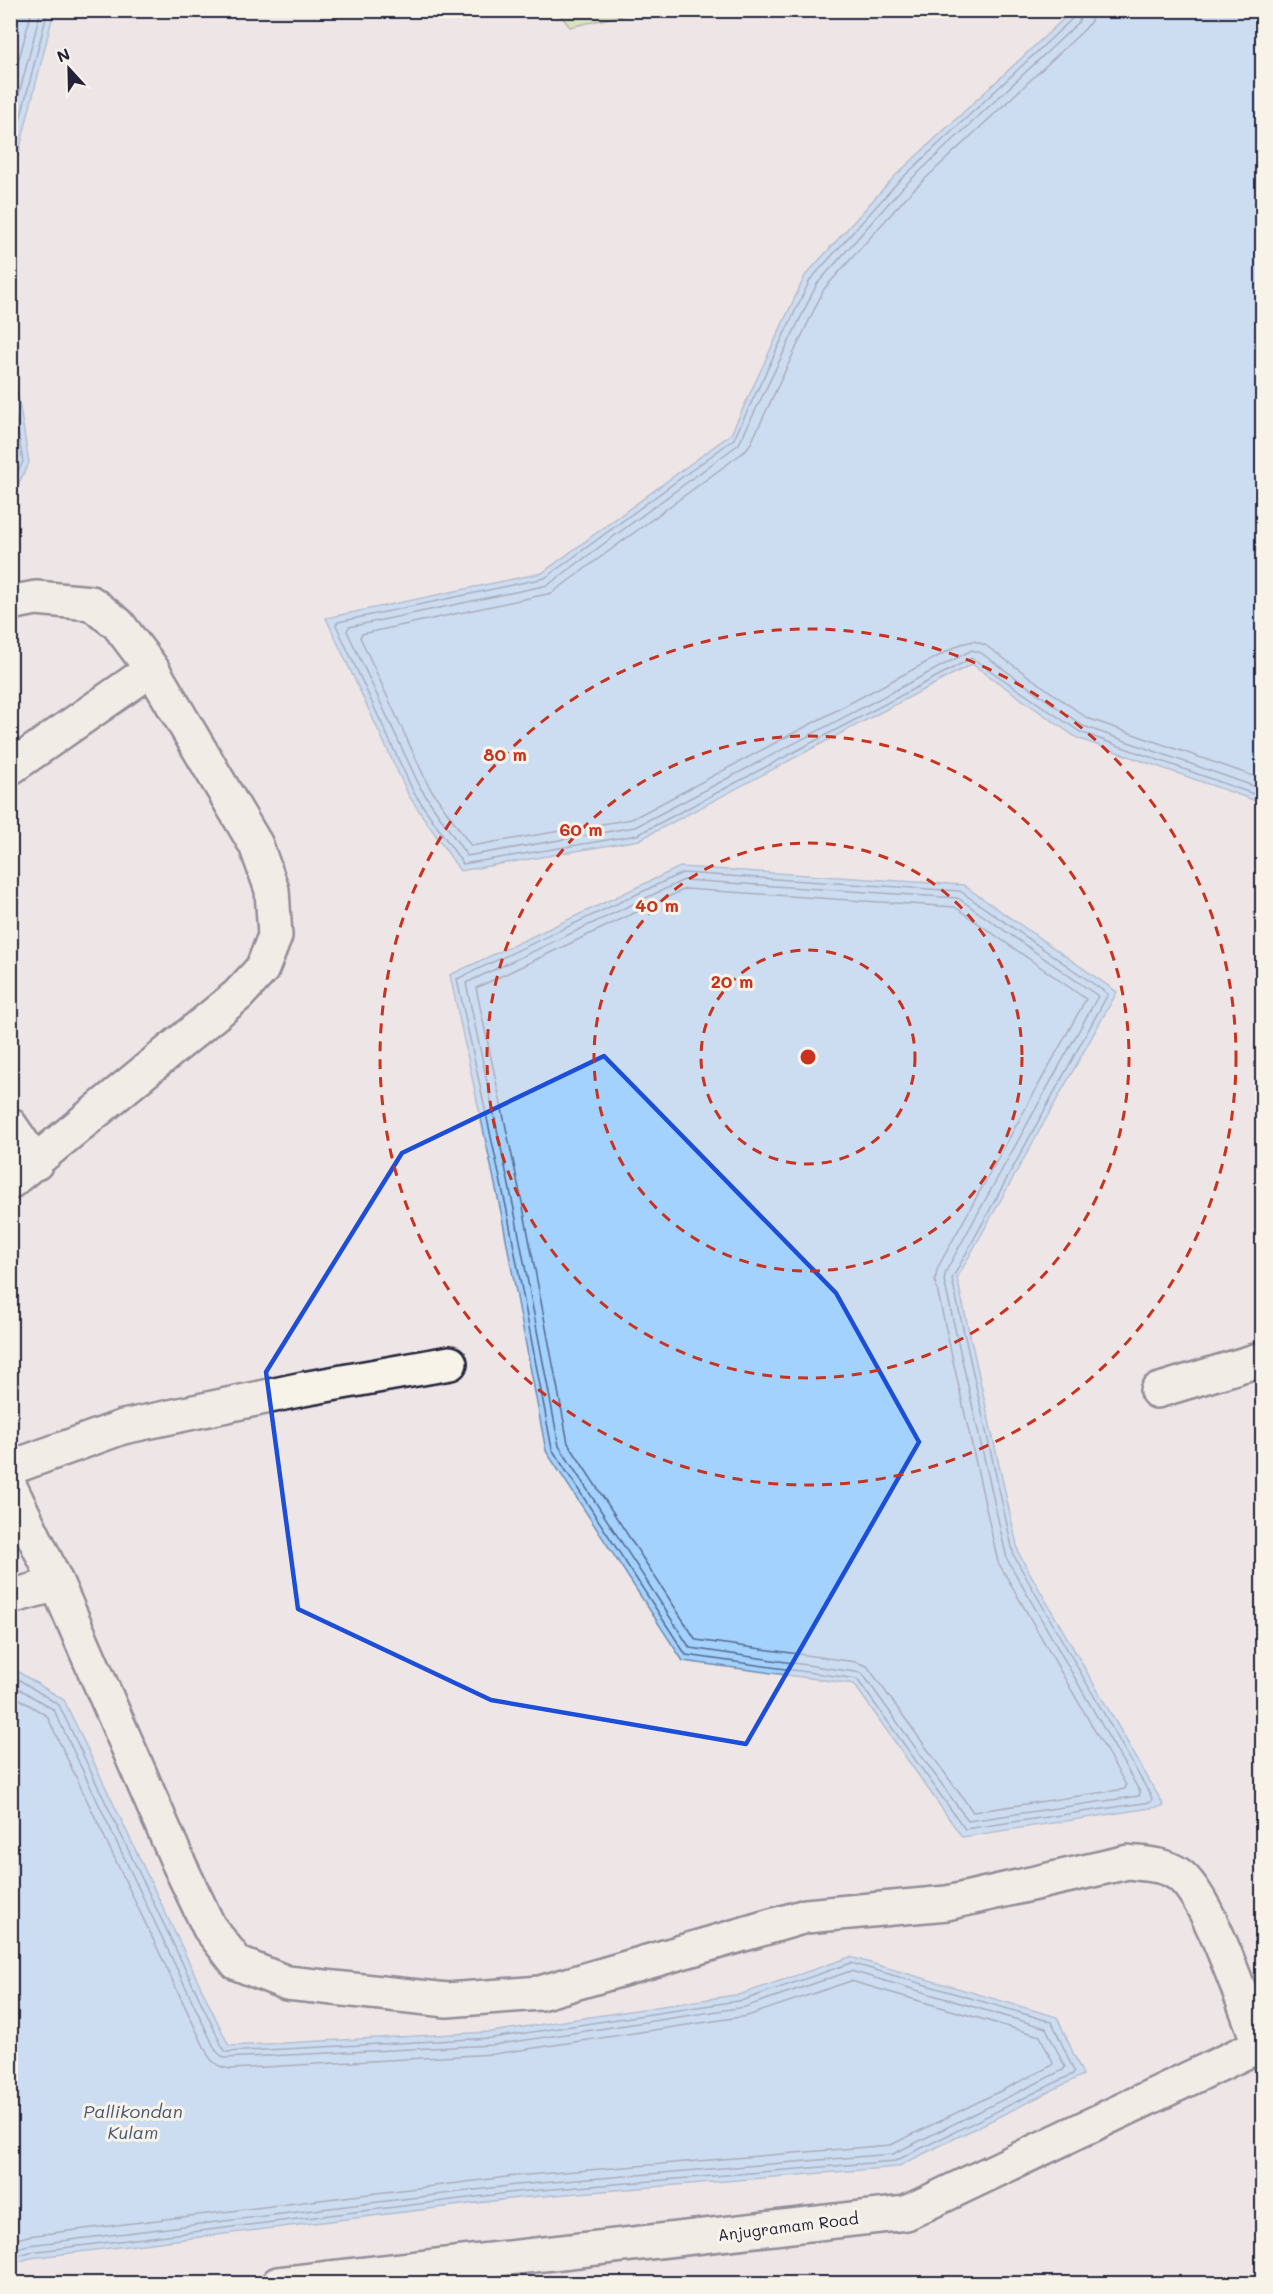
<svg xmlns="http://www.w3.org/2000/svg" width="1273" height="2294" font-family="Mali,sans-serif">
	<rect width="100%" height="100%" fill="#eee5e6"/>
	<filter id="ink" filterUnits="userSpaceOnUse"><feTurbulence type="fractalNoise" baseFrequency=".0167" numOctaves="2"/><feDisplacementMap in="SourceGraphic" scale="12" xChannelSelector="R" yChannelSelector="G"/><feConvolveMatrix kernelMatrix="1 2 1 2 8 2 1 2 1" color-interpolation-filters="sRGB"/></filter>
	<g filter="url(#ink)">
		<!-- green -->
		<path fill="#c2dc93" stroke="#727f67" stroke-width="1.5" d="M 557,11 L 642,11 L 570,27 Z"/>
		<!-- water -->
		<path fill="#a3d2ff" stroke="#6f8cb1" stroke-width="1.5" d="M 11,10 L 54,11 L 11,183 L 10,11 Z
			M 1072,11 L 1262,11 L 1262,803 L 1077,738 L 972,664 L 639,840 L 460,871 L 409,796 L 326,618 L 542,573 L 731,434 L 805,276 L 893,178 Z
			M 10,346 L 29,463 L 11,498 L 10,498 Z
			M 680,867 L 963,885 L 1117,992 L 957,1278 L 1019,1554 L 1164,1806 L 962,1837 L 854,1684 L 683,1661 L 546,1451 L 501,1212 L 450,975 Z
			M 10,1667 L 64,1700 L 229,2046 L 491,2032 L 742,1994 L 850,1957 L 1057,2017 L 1083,2075 L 897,2167 L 518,2198 L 30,2258 L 11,2265 Z"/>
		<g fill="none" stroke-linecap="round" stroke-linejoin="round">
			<!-- shore -->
			<path stroke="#566889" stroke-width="1.5" d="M 1076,10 L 1073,18 L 898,182 L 810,280 L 734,439 L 545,578 L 338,622 L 336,625 L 414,793 L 463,864 L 637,835 L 972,658 L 1080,732 L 1262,797
				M 1083,10 L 1078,23 L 903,187 L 817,284 L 739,444 L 548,585 L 349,627 L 347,631 L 421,789 L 467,856 L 635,827 L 972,650 L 981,653 L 1083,726 L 1262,789
				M 1092,10 L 1091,21 L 1085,29 L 910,193 L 824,289 L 751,443 L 745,451 L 552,593 L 362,634 L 360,637 L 428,785 L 471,846 L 632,819 L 961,644 L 974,641 L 985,645 L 1087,718 L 1262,779
				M 10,93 L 32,10
				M 10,129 L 41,10
				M 10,159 L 48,10
				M 10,384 L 23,462 L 10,486
				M 682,873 L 960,891 L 1108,994 L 952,1279 L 1014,1556 L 1152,1798 L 1151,1802 L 965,1829 L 857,1679 L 686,1655 L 552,1449 L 507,1211 L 457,979 Z
				M 684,880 L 958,898 L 1098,996 L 946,1271 L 944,1280 L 1007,1559 L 1140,1792 L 1139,1796 L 968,1821 L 862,1673 L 690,1648 L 559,1446 L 514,1209 L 466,983 Z
				M 685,889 L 955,907 L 1086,999 L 938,1267 L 935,1280 L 998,1562 L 1126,1785 L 1125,1789 L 973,1812 L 867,1666 L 856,1662 L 696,1640 L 568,1443 L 523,1207 L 476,988 Z
				M 10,1674 L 59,1705 L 223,2048 L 226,2052 L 492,2038 L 744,2000 L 851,1963 L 1052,2022 L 1074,2071 L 1073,2074 L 895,2161 L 517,2192 L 30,2252 L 10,2258
				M 10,1683 L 54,1710 L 216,2051 L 224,2058 L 493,2045 L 745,2007 L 851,1971 L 1046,2028 L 1065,2067 L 1063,2070 L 893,2154 L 516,2185 L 29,2245 L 10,2250
				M 10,1693 L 47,1716 L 208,2055 C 213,2064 220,2068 231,2069 L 494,2054 L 747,2016 L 851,1981 L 1040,2036 L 1053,2063 L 1051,2066 L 891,2145 L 515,2176 L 28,2236 L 10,2241"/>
			<defs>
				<path id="street" d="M 10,603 L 36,598 L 91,603 L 118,624 L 152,669 L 256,845 L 272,890 L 275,936 L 262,969 L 238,995 L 10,1182
					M 10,768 L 152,669
					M 10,1125 L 36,1163
					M 1157,1391 L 1262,1359
					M 10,1468 L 123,1427 L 303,1389 L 450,1363
					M 10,1487 L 57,1584 L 179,1864 L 209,1927 L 237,1963 L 287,1983 L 447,2000 L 540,1993 L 806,1916 L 947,1903 L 1128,1862 C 1144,1864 1164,1864 1178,1874 C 1209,1895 1244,2007 1260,2045
					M 10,1597 L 57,1584"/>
				<path id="secondary" d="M 278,2284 L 906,2213 L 1262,2044"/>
			</defs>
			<!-- street casing -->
			<use href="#street" stroke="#22223b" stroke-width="38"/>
			<!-- secondary casing -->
			<use href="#secondary" stroke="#22223b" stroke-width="38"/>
			<!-- street -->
			<use href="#street" stroke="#f7f3e8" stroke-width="33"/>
			<!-- secondary -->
			<use href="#secondary" stroke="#f7f3e8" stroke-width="33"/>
		</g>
	</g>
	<!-- marked area -->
	<path d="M0 0H1273V2294H0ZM 604,1056 L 836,1293 L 919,1442 L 746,1744 L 491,1700 L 298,1609 L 266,1372 L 402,1153 Z" fill="#eee5e6" fill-opacity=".55" fill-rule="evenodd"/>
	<path fill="none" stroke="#1d4ed8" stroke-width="4.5" stroke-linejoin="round" d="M 604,1056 L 836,1293 L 919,1442 L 746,1744 L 491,1700 L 298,1609 L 266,1372 L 402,1153 Z"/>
	<!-- distance rings -->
	<g fill="none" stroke="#c8321e" stroke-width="3" stroke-dasharray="10 8">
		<circle cx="808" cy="1057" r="107"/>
		<circle cx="808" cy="1057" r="214"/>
		<circle cx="808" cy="1057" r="321"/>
		<circle cx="808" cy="1057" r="428"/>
	</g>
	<g text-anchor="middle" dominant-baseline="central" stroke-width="6" stroke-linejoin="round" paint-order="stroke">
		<!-- street labels -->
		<g font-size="16" fill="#22223b" stroke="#f7f3e8">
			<text transform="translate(788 2226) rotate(-7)">Anjugramam Road</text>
		</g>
		<!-- water labels -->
		<g font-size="18" font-style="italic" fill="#495776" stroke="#f7f3e8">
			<text x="133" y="2111">Pallikondan<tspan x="133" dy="21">Kulam</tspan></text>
		</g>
	</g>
	<circle cx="808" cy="1057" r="9" fill="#c8321e" stroke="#f7f3e8" stroke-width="3"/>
	<g font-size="18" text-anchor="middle" font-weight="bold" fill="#c8321e" stroke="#f7f3e8" stroke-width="6" stroke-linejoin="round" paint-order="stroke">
		<text x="505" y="761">80 m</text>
		<text x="581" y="836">60 m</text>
		<text x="657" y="912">40 m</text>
		<text x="732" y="988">20 m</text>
	</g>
	<!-- margin -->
	<rect width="1273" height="2294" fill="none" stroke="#f7f3e8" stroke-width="36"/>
	<rect x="18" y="18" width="1237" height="2258" fill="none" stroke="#22223b" stroke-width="2" filter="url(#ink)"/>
	<!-- north arrow -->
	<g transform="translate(69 69) rotate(338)" stroke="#f7f3e8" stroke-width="4.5" paint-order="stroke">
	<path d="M0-4.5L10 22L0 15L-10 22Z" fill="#22223b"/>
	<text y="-9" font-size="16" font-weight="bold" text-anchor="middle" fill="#22223b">N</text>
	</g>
</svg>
